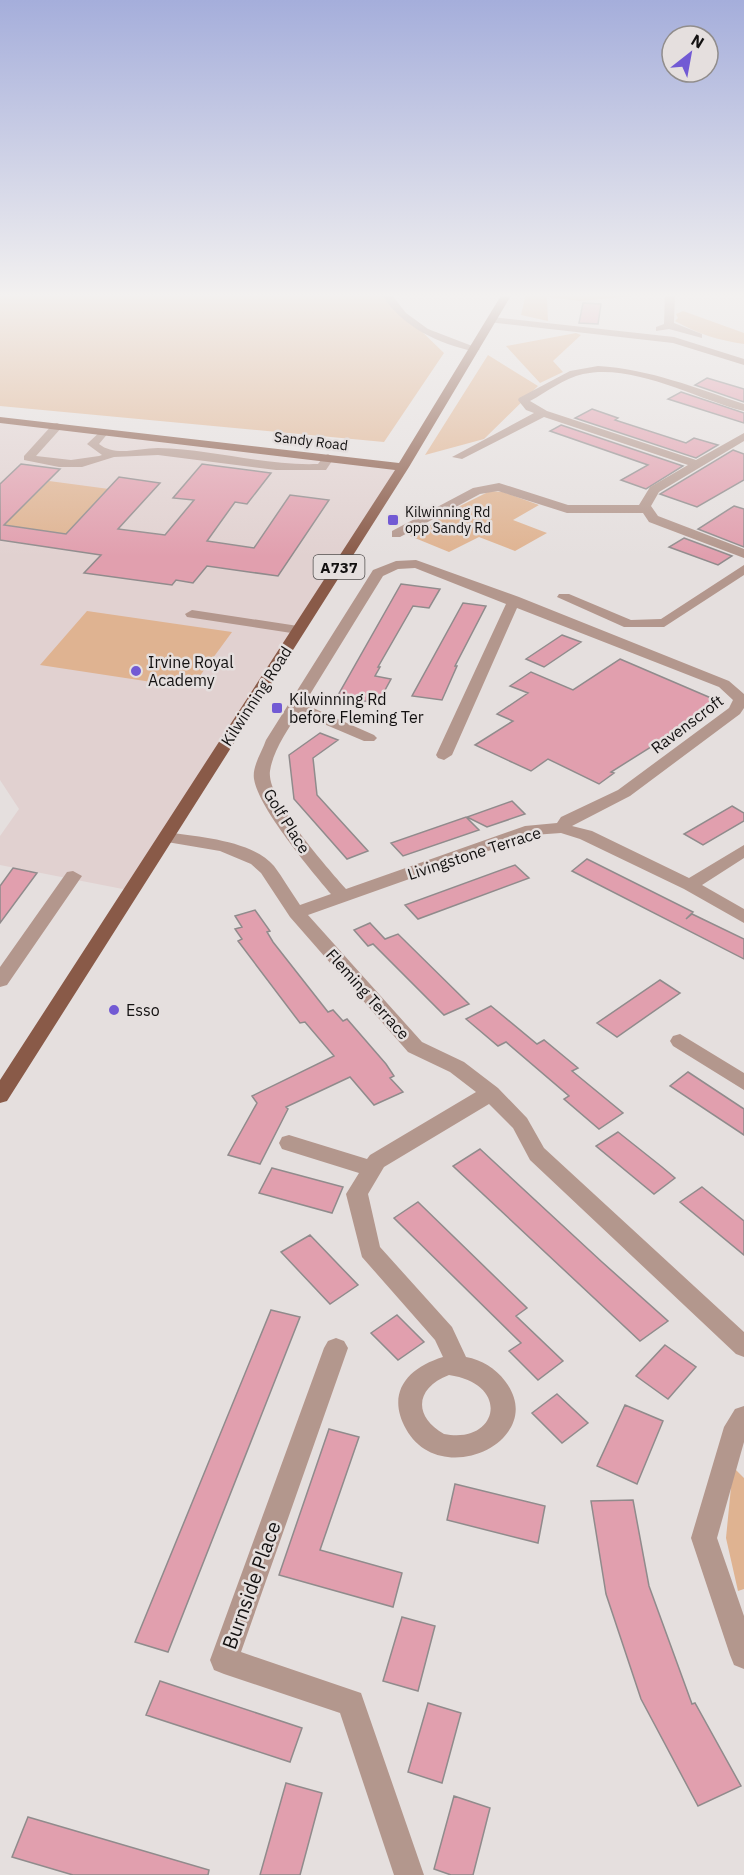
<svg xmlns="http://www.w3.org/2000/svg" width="744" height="1875" font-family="'IBM Plex Sans',sans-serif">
	<rect width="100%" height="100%" fill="#e5dfde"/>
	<!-- built -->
	<path fill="#e1d1d0" d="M 0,422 L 403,467 L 133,891 L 0,865 L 0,836 L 19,809 L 0,780 Z"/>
	<!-- green -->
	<path fill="#dfb391" d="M 0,294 L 383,294 L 444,353 L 384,442 L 0,406 Z
		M 526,294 L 656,294 L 580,301 L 547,297 L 548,321 L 521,315 Z
		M 683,311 L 744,333 L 744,344 C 718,340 698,334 675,321 L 678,318 L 676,314 Z
		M 576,333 L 581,335 L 553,361 L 563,372 L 540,383 L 506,346 Z
		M 488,355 L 538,386 L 484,439 L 425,455 Z
		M 49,481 L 109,489 L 66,534 L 4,525 Z
		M 490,491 L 503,492 L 539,505 L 513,520 L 547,533 L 515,551 L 479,537 L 449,552 L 410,536 L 438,521 L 438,517 Z
		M 87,611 L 232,632 L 191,688 L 40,665 Z
		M 733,1467 L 744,1478 L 744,1589 L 738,1591 L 726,1538 Z"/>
	<!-- building -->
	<path fill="#e19fae" stroke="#908b8c" stroke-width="1.5" d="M 583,303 L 601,304 L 598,324 L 579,323 Z
		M 707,378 L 744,389 L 744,402 L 695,385 Z
		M 681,392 L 744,413 L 744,423 L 668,399 Z
		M 592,409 L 618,418 L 615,420 L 686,443 L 694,438 L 718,445 L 696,458 L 575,418 Z
		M 561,425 L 683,466 L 646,489 L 621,480 L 648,465 L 550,431 Z
		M 733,450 L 744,454 L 744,480 L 697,507 L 660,494 Z
		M 21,464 L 60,469 L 4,525 L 66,534 L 119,477 L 160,483 L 118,529 L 165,535 L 194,500 L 173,498 L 202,464 L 271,473 L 247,504 L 235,502 L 207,541 L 254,548 L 290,495 L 329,500 L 278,576 L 207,566 L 193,583 L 176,580 L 172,585 L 84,573 L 101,555 L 0,540 L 0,484 Z
		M 734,506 L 744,509 L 744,547 L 698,529 Z
		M 684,538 L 732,556 L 718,565 L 669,547 Z
		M 401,584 L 440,589 L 429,608 L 413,606 L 378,667 L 380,667 L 375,676 L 391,679 L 378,703 L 337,697 Z
		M 463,603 L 486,606 L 455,666 L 457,666 L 442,700 L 412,696 Z
		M 562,635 L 581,642 L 544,667 L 526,659 Z
		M 620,659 L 718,701 L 683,727 L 611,772 L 614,773 L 599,784 L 548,759 L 531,771 L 475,745 L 513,721 L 497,714 L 528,693 L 510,686 L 531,672 L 573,690 Z
		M 320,733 L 338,740 L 313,758 L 317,795 L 368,851 L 347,859 L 294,799 L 289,755 Z
		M 512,801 L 525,814 L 487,827 L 467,817 Z
		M 732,806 L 744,813 L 744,821 L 703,845 L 684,834 Z
		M 466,817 L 479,830 L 403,856 L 391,843 Z
		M 587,859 L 693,912 L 686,919 L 692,914 L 744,939 L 744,959 L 572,871 Z
		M 515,865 L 529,878 L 418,919 L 405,905 Z
		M 13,868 L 37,873 L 0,923 L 0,886 Z
		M 255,910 L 270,931 L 267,932 L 273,942 L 328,1012 L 333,1010 L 343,1021 L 347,1019 L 386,1064 L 394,1076 L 390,1078 L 403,1092 L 374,1105 L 350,1077 L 286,1107 L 288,1109 L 260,1164 L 228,1155 L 257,1103 L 252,1096 L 334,1056 L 305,1022 L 300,1023 L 238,941 L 242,939 L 235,929 L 242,927 L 235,916 Z
		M 370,923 L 385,939 L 398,934 L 469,1004 L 444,1015 L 373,944 L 368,946 L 354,930 Z
		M 660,980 L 680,993 L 617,1037 L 597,1023 Z
		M 491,1006 L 537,1044 L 544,1040 L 578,1068 L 572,1071 L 623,1113 L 599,1129 L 564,1099 L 569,1096 L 506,1042 L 498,1046 L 466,1019 Z
		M 688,1072 L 744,1109 L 744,1135 L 670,1086 Z
		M 618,1132 L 662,1167 L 675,1178 L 654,1194 L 596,1146 Z
		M 480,1149 L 602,1262 L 668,1321 L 640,1341 L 453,1166 Z
		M 272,1168 L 343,1187 L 332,1213 L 259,1193 Z
		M 702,1187 L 744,1221 L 744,1255 L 680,1202 Z
		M 418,1202 L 527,1308 L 516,1316 L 563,1361 L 538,1380 L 509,1351 L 521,1343 L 394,1218 Z
		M 310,1235 L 358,1285 L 330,1304 L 281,1252 Z
		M 271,1310 L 300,1317 L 168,1652 L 135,1642 Z
		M 397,1315 L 424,1342 L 398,1360 L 371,1333 Z
		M 665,1345 L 696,1367 L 668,1399 L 636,1376 Z
		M 557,1394 L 588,1423 L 562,1443 L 532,1413 Z
		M 625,1405 L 663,1421 L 637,1484 L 597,1466 Z
		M 329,1429 L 359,1437 L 320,1550 L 402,1573 L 393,1607 L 279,1575 Z
		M 455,1484 L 545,1506 L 538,1543 L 447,1520 Z
		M 633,1500 L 649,1586 L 692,1704 L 695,1703 L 741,1786 L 698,1806 L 641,1699 L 606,1594 L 591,1501 Z
		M 402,1617 L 435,1626 L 418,1691 L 383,1681 Z
		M 160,1681 L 302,1728 L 290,1762 L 146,1715 Z
		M 428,1703 L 461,1713 L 442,1783 L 408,1772 Z
		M 286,1783 L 322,1793 L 300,1875 L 260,1875 Z
		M 454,1796 L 490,1808 L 473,1875 L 451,1875 L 434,1869 Z
		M 28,1817 L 209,1870 L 208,1875 L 73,1875 L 12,1857 Z"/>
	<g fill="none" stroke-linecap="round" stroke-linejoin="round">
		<!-- minor -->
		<path fill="#b3978d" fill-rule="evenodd" d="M 381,294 L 391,294 L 406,313 L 428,329 L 480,349 L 475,352 C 436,342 405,329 381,294 Z
			M 665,294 L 675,294 L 674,323 L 702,334 L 702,338 L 669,329 L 656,331 L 656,327 L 664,324 Z
			M 492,317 L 674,337 L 744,359 L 744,365 L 673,343 L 488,322 L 487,320 Z
			M 598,366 C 649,369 696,388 744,404 L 744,411 C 696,399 634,363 583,374 C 564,378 547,392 530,401 L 547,411 L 696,460 L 744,433 L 744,441 L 659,492 L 651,506 L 658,516 L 744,549 L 744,558 L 649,522 L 643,513 L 567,513 L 498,491 L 480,494 L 400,537 L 392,537 L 392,531 L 473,488 L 499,483 L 568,505 L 639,505 L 650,487 L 688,465 L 544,417 L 462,459 L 452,457 L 534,413 L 526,410 L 518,400 L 519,398 L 570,371 Z
			M 57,423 L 63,426 L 36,456 L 71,460 L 99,456 L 102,455 L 87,444 L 103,429 L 109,432 L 99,444 C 115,457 139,448 158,448 C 212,449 264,466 318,464 L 324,456 L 328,454 L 334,458 L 326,470 L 276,470 L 158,455 L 114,457 L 82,467 L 59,467 L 24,460 L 24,456 L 53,424 Z
			M 416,560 L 519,597 L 729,681 L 744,694 L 744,708 L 740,714 L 630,796 L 572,826 L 592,831 L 689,878 L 744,845 L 744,858 L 702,885 L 744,909 L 744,923 L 684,889 L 580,839 L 561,833 L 533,835 L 308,915 L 422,1042 L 464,1062 L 498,1088 L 527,1118 L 544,1148 L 744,1332 L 744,1357 L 736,1354 L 530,1160 L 513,1128 L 489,1104 L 384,1167 L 368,1194 L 380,1247 L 452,1327 L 466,1357 C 482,1360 495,1368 505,1381 C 550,1439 441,1492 406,1429 C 386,1393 407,1368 443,1357 L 435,1340 L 362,1257 L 346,1194 L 359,1173 L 282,1149 L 279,1143 L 282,1137 L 289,1135 L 367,1159 L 370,1155 L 476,1092 L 450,1072 L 408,1052 L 290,917 L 261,873 L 251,864 L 220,851 L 167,842 L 159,837 L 167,832 C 198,837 252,840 274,866 C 283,878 291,892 300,905 L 331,894 C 311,870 259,809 254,779 C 252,766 262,752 266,740 L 373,570 L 396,561 ZM 415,568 L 506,604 L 436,755 L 438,758 L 444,760 L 452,755 L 517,608 L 719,687 L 733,700 L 729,708 L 618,790 L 561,817 L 557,823 L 525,826 L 346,889 C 327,867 266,799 270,771 C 273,750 288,730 298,713 L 364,741 L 374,741 L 377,738 L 374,735 L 304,704 L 383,576 L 398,569 ZM 449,1375 C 512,1384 498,1445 444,1434 C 413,1416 415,1388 449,1375 Z
			M 744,565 L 744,575 L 664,627 L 624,627 L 557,597 L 559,594 L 569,594 L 631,620 L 661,619 Z
			M 192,610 L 298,626 L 305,630 L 298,634 L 187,617 L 185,614 Z
			M 73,871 L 82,876 L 7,985 L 0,987 L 0,967 L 67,872 Z
			M 680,1034 L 744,1073 L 744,1090 L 673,1046 L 670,1041 L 673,1036 Z
			M 336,1338 L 344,1341 L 348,1348 L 241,1652 L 361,1693 L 424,1875 L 394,1875 L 340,1713 L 224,1674 L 214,1670 L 210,1660 L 324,1348 L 328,1341 Z
			M 744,1406 L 744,1442 L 717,1538 L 744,1616 L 744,1669 L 734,1665 L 730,1655 L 691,1538 L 724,1427 L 735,1409 Z"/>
		<!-- major -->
		<path fill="#895a48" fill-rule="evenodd" d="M 502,294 L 512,294 L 409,467 L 7,1101 L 0,1103 L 0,1080 L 395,470 L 0,423 L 0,417 L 399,463 Z"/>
	</g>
	<!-- sky -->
	<linearGradient id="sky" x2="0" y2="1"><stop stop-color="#a5aedb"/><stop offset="0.53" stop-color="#f3f1f0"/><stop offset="1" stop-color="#f3f1f0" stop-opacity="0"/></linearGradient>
	<rect width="744" height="557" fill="url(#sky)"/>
	<!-- markers -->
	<g fill="#725ad4" stroke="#e5dfde" stroke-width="2">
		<rect x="387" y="514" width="12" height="12" rx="3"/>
		<circle cx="136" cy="671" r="6"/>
		<rect x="271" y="702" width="12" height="12" rx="3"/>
		<circle cx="114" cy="1010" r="6"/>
	</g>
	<g text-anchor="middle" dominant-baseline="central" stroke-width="5" stroke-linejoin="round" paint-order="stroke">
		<!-- far-street labels -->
		<g font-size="14" fill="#131111" stroke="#e5dfde">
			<text transform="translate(311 441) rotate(7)">Sandy Road</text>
		</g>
		<!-- far-poi labels -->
		<g font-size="14" fill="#131111" stroke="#e5dfde" text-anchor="start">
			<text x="405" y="512">Kilwinning Rd<tspan x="405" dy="16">opp Sandy Rd</tspan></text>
		</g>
		<!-- shield labels -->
		<rect fill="#e5dfde" stroke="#524f4e" stroke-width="1.5" x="313.5" y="555" width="51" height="24" rx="4.5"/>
		<g font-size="15" font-weight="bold" fill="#131111">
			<text x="339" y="567">A737</text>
		</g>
		<!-- poi labels -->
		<g font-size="16" fill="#131111" stroke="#e5dfde" text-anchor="start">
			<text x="148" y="662">Irvine Royal<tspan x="148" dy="18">Academy</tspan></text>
			<text x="289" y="699">Kilwinning Rd<tspan x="289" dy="18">before Fleming Ter</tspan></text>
			<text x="126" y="1010">Esso</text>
		</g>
		<!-- street labels -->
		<g font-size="16" fill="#131111" stroke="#e5dfde">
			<text transform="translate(256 696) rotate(-57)">Kilwinning Road</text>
			<text transform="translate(687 724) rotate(-37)">Ravenscroft</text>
			<text transform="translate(287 821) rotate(58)">Golf Place</text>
			<text transform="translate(474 853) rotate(-18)">Livingstone Terrace</text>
			<text transform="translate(368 994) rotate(48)">Fleming Terrace</text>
		</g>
		<!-- near-street labels -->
		<g font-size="20" fill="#131111" stroke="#e5dfde">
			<text transform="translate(251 1585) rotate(-70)">Burnside Place</text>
		</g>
	</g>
	<!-- north arrow -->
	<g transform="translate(690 54) rotate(31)"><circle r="28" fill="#e5dfde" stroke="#918d8c" stroke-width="1.5"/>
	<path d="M0-4.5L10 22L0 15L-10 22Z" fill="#725ad4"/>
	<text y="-9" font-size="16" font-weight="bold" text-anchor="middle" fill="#131111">N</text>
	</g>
</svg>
